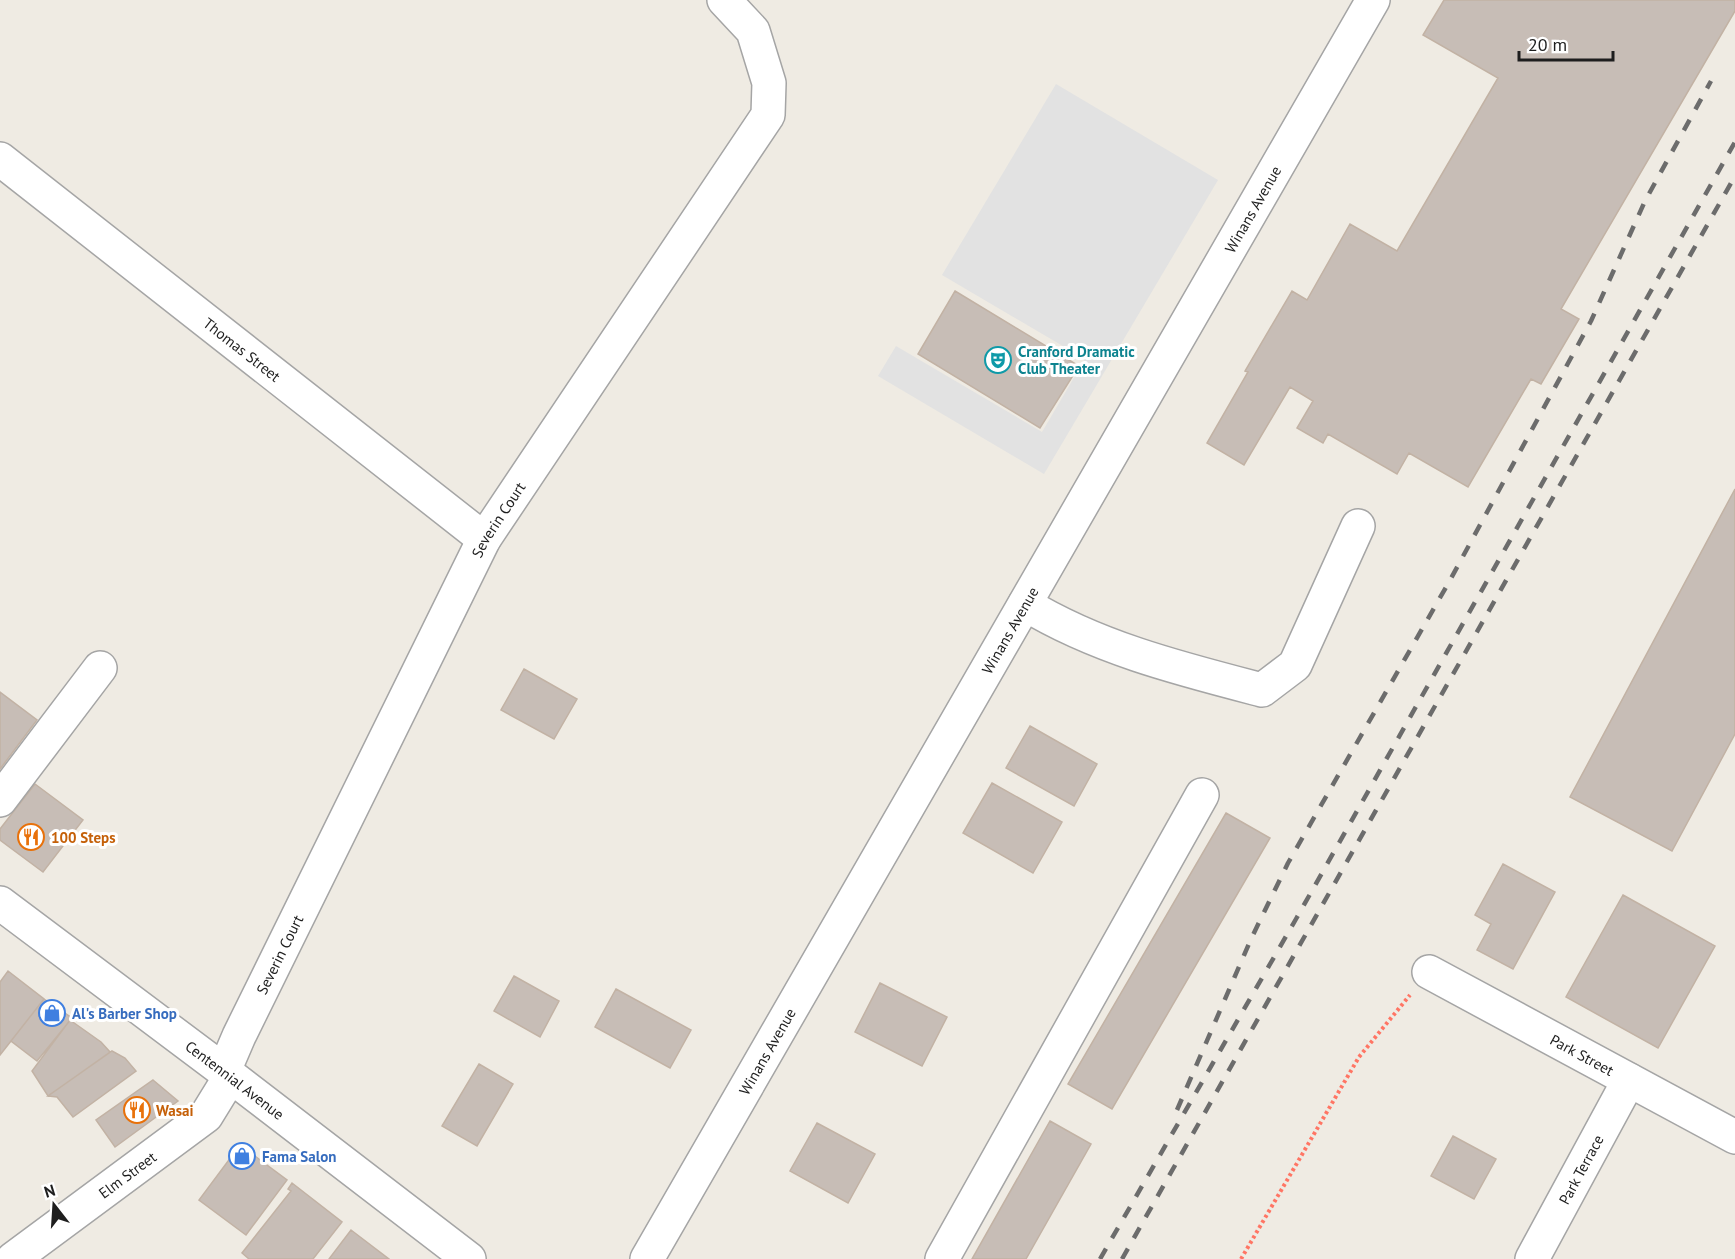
<svg xmlns="http://www.w3.org/2000/svg" width="1735" height="1259" font-family="'PT Sans',sans-serif">
	<rect width="100%" height="100%" fill="#efebe3"/>
	<!-- parking -->
	<path fill="#e2e2e2" d="M 1056,84 L 1218,180 L 1044,474 L 878,376 L 896,346 L 1042,432 L 1085,359 L 942,275 Z"/>
	<!-- building -->
	<path fill="#c7bdb6" stroke="#c2b2a4" stroke-width="1.5" d="M 1444,0 L 1735,0 L 1735,11 L 1561,309 L 1579,319 L 1541,384 L 1531,379 L 1468,487 L 1409,453 L 1397,474 L 1328,434 L 1323,443 L 1297,428 L 1313,401 L 1290,387 L 1244,465 L 1207,443 L 1248,372 L 1245,371 L 1292,291 L 1307,300 L 1350,224 L 1397,251 L 1498,78 L 1423,35 Z
		M 955,291 L 1079,366 L 1040,428 L 918,354 Z
		M 1735,489 L 1735,734 L 1672,851 L 1570,797 Z
		M 524,669 L 577,699 L 554,739 L 501,710 Z
		M 0,692 L 37,720 L 0,769 Z
		M 1030,726 L 1097,764 L 1074,806 L 1006,768 Z
		M 992,783 L 1062,822 L 1033,873 L 963,833 Z
		M 35,784 L 83,820 L 43,872 L 0,840 L 0,829 Z
		M 1226,813 L 1270,838 L 1112,1109 L 1068,1084 Z
		M 1503,864 L 1555,892 L 1513,969 L 1477,950 L 1491,924 L 1475,915 Z
		M 1623,895 L 1715,946 L 1658,1048 L 1566,997 Z
		M 8,971 L 44,999 L 0,1055 L 0,982 Z
		M 514,976 L 559,1001 L 540,1037 L 494,1011 Z
		M 880,983 L 947,1017 L 922,1066 L 855,1032 Z
		M 616,989 L 691,1030 L 670,1068 L 595,1027 Z
		M 44,999 L 72,1018 L 37,1061 L 11,1041 Z
		M 70,1020 L 101,1042 L 110,1052 L 48,1096 L 32,1071 Z
		M 112,1051 L 125,1058 L 136,1071 L 73,1117 L 57,1097 L 48,1096 Z
		M 479,1064 L 513,1084 L 477,1146 L 442,1126 Z
		M 153,1080 L 178,1101 L 115,1147 L 96,1120 Z
		M 1050,1121 L 1091,1144 L 1026,1259 L 972,1259 Z
		M 817,1123 L 875,1154 L 848,1203 L 790,1171 Z
		M 1453,1136 L 1496,1159 L 1474,1199 L 1431,1176 Z
		M 240,1145 L 287,1180 L 246,1235 L 199,1200 Z
		M 292,1183 L 342,1222 L 313,1259 L 249,1259 L 242,1253 L 291,1191 L 288,1189 Z
		M 351,1230 L 389,1259 L 329,1259 Z"/>
	<g fill="none" stroke-linecap="round" stroke-linejoin="round">
		<defs>
			<g id="minor">
				<path id="s1" d="M 0,159 L 484,539"/>
				<path d="M 1025,604 C 1097,648 1181,669 1262,690 L 1295,665 L 1358,526"/>
				<path d="M 0,800 L 100,668"/>
				<path id="s2" d="M 0,903 L 224,1071 L 469,1259"/>
				<path id="s3" d="M 1429,972 L 1735,1137"/>
				<path id="s4" d="M 224,1071 L 239,1036 L 484,539 L 768,115 L 769,83 L 753,31 L 724,0"/>
				<path id="s5" d="M 13,1259 L 206,1116 L 230,1077"/>
				<path id="s6" d="M 647,1259 L 1373,0"/>
				<path d="M 942,1259 L 1202,795"/>
				<path id="s7" d="M 1532,1259 L 1629,1080"/>
			</g>
		</defs>
		<!-- minor casing -->
		<use href="#minor" stroke="#a5a5a5" stroke-width="36"/>
		<!-- path -->
		<path stroke="#ff7564" stroke-width="4" stroke-dasharray="3 3" stroke-linecap="butt" d="M 1241,1259 L 1359,1057 L 1410,995"/>
		<!-- minor -->
		<use href="#minor" stroke="#fff" stroke-width="33"/>
		<!-- rail -->
		<path stroke="#6c6c6c" stroke-width="4.5" stroke-dasharray="12 12" stroke-linecap="butt" d="M 1177,1110 L 1251,939 L 1288,863 L 1449,582 L 1591,321 L 1645,201 L 1711,81
			M 1100,1259 L 1296,919 L 1735,142
			M 1122,1259 L 1735,176"/>
	</g>
	<!-- icons -->
	<defs>
		<symbol id="theatre-ring" viewBox="-11 -11 22 22"><circle r="9.5" fill="#fff" stroke="#0f9aa8" stroke-width="1.5"/><path d="M-5-5.5Q0-4 5-5.5V0Q5 5 0 6Q-5 5-5 0ZM-3.3-2.5H-1v1.5H-3.3ZM1-2.5H3.3v1.5H1ZM-2.8 1Q0 5.5 2.8 1Z" fill="#0f9aa8"/></symbol>
		<symbol id="restaurant-ring" viewBox="-11 -11 22 22"><circle r="9.5" fill="#fff" stroke="#e8710a" stroke-width="1.5"/><path d="M-5-6h1v4h1v-4h1v4h1v-4h1v5L-1.5 .5V6h-2V.5L-5-1ZM5-6V6H3V1.5H1.5Q1.5-4 5-6Z" fill="#e8710a"/></symbol>
		<symbol id="shop-ring" viewBox="-11 -11 22 22"><circle r="9.5" fill="#fff" stroke="#3f7fe0" stroke-width="1.5"/><path d="M-5-2.5h2.3a2.7 3.5 0 0 1 5.4 0H5L5.5 6h-11ZM-1.5-2.5h3a1.5 2.3 0 0 0-3 0Z" fill="#3f7fe0"/></symbol>
	</defs>
	<g fill-rule="evenodd">
		<use href="#theatre-ring" x="983" y="345" width="30" height="30"/>
		<use href="#restaurant-ring" x="16" y="822" width="30" height="30"/>
		<use href="#shop-ring" x="37" y="998" width="30" height="30"/>
		<use href="#restaurant-ring" x="122" y="1095" width="30" height="30"/>
		<use href="#shop-ring" x="227" y="1141" width="30" height="30"/>
	</g>
	<g text-anchor="middle" dominant-baseline="central" stroke-width="6" stroke-linejoin="round" paint-order="stroke">
		<!-- street labels -->
		<g font-size="15" fill="#1e1e1e" stroke="#fff">
			<text stroke="none"><textPath href="#s6" startOffset="1212">Winans Avenue</textPath></text>
			<text stroke="none"><textPath href="#s1" startOffset="308">Thomas Street</textPath></text>
			<text stroke="none"><textPath href="#s4" startOffset="616">Severin Court</textPath></text>
			<text stroke="none"><textPath href="#s6" startOffset="726">Winans Avenue</textPath></text>
			<text stroke="none"><textPath href="#s4" startOffset="129">Severin Court</textPath></text>
			<text stroke="none"><textPath href="#s6" startOffset="240">Winans Avenue</textPath></text>
			<text stroke="none"><textPath href="#s3" startOffset="174">Park Street</textPath></text>
			<text stroke="none"><textPath href="#s2" startOffset="294">Centennial Avenue</textPath></text>
			<text stroke="none"><textPath href="#s7" startOffset="102">Park Terrace</textPath></text>
			<text stroke="none"><textPath href="#s5" startOffset="142">Elm Street</textPath></text>
		</g>
		<!-- culture labels -->
		<g font-size="15" font-weight="bold" fill="#0d838f" stroke="#fff" text-anchor="start">
			<text x="1018" y="351">Cranford Dramatic<tspan x="1018" dy="17">Club Theater</tspan></text>
		</g>
		<!-- food labels -->
		<g font-size="15" font-weight="bold" fill="#c56008" stroke="#fff" text-anchor="start">
			<text x="51" y="837">100 Steps</text>
			<text x="156" y="1110">Wasai</text>
		</g>
		<!-- shop labels -->
		<g font-size="15" font-weight="bold" fill="#366cbe" stroke="#fff" text-anchor="start">
			<text x="72" y="1013">Al's Barber Shop</text>
			<text x="262" y="1156">Fama Salon</text>
		</g>
	</g>
	<!-- north arrow -->
	<g transform="translate(54 1205) rotate(343)" stroke="#ffffff" stroke-width="4.5" paint-order="stroke">
	<path d="M0-4.5L10 22L0 15L-10 22Z" fill="#1e1e1e"/>
	<text y="-9" font-size="16" font-weight="bold" text-anchor="middle" fill="#1e1e1e">N</text>
	</g>
	<!-- scale -->
	<path d="M1519 51v9h94v-9" fill="none" stroke="#1e1e1e" stroke-width="3"/>
	<text x="1528" y="51" font-size="18" fill="#1e1e1e" stroke="#ffffff" stroke-width="4.5" paint-order="stroke">20 m</text>
</svg>
